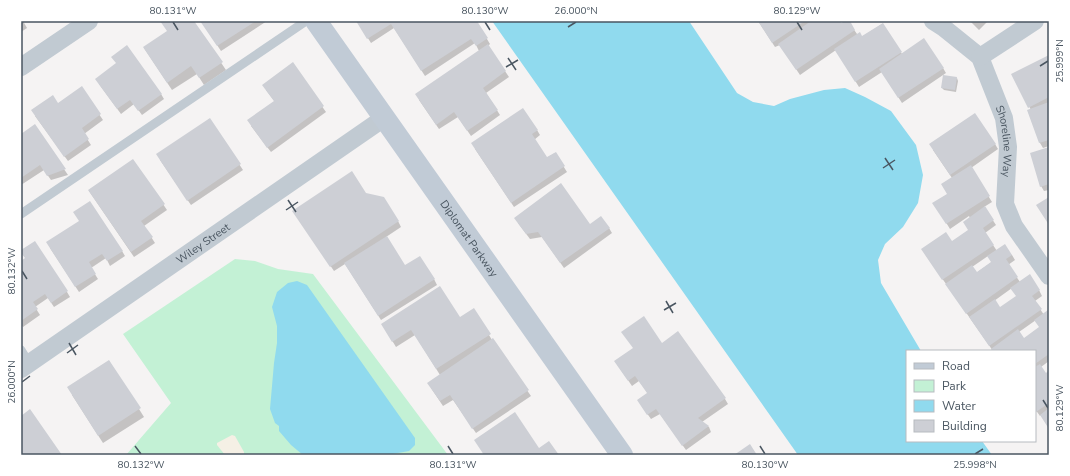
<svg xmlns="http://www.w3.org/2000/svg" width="1070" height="476" font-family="'Nunito Sans',sans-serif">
	<rect width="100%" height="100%" fill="#f5f3f3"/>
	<!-- green -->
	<path fill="#c3f1d5" d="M 235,259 L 255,261 L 278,269 L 313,274 L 448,455 L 126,455 L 171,403 L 123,334 Z"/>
	<!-- sand -->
	<path fill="#f5f0e5" d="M 232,435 L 235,436 L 244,452 L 244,455 L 225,455 L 217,445 L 217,443 Z"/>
	<!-- water -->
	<path fill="#90daee" d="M 492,21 L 689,21 L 737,93 L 753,102 L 774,106 L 790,99 L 824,90 L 845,88 L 865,97 L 891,111 L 916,145 L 923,175 L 918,203 L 903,227 L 885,244 L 878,260 L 881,283 L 921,351 L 907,351 L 907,441 L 982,441 L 992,455 L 798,455 Z
		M 297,281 L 307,285 L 415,438 L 415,445 L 409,451 L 387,455 L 303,455 L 291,445 L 279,431 L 279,426 L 275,423 L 270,409 L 274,363 L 277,343 L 277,326 L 272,307 L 277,292 L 288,283 Z"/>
	<!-- shadow -->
	<path fill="#0003" fill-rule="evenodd" d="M 21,21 L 23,21 L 27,28 L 21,32 Z
		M 161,21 L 193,21 L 226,70 L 204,85 L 197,74 L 172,90 L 144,48 L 168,31 Z
		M 201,21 L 267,21 L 221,51 Z
		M 357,21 L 476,21 L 490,44 L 488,46 L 509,77 L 486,93 L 500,115 L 471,136 L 458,117 L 439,129 L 419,100 L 479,51 L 475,43 L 425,76 L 394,28 L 371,43 Z
		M 758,21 L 838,21 L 841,25 L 846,21 L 848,21 L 857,34 L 862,37 L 882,24 L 902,54 L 943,68 L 946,73 L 902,103 L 882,72 L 859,87 L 836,50 L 800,75 L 780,45 L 775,47 Z
		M 970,21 L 988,21 L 979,30 Z
		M 1049,56 L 1049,146 L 1043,148 L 1040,143 L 1028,111 L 1031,110 L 1013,75 Z
		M 292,64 L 326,112 L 271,152 L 251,126 L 275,102 L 266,90 Z
		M 957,78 L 958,81 L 956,92 L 944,90 L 942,88 Z
		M 99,84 L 161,94 L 164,99 L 142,115 L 134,104 L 121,114 Z
		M 81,88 L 103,120 L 84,134 L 91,145 L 68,161 L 35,116 L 58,104 Z
		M 209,119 L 243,170 L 191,205 L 160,160 Z
		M 35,126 L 68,175 L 51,180 L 44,170 L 21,185 L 21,135 Z
		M 537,130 L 540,135 L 534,140 L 547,158 L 555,153 L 567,172 L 514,207 L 475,149 Z
		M 995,144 L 998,149 L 971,168 L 992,202 L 984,207 L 996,225 L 985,233 L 997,251 L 1012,255 L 1015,260 L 1008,265 L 1020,282 L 1039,290 L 1042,296 L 1035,301 L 1044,315 L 1049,314 L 1049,361 L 1041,367 L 1045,374 L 1049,372 L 1049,428 L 1041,415 L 1040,416 L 1035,409 L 1035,351 L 993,351 L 925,254 L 952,242 L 969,230 L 970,218 L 969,216 L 950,229 L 934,203 L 948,194 L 952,178 L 933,150 ZM 988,256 L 992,262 L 976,273 L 972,267 ZM 1012,288 L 1017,297 L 1000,309 L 994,301 ZM 1036,320 L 1040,327 L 1024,339 L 1019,332 Z
		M 1049,148 L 1049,190 L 1044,191 L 1041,186 Z
		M 133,160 L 167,210 L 144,226 L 155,243 L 134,257 L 89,191 Z
		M 365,194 L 398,221 L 401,227 L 386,237 L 405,267 L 434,279 L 437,285 L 381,320 L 345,264 L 334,271 L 297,216 Z
		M 518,223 L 590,225 L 609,228 L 612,233 L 564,268 L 542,237 L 530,239 Z
		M 50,248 L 122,251 L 125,256 L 110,266 L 106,258 L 91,268 L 98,279 L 79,292 Z
		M 21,262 L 67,292 L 70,297 L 54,307 L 48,298 L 35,307 L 40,315 L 23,327 L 21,324 Z
		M 474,310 L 492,340 L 531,396 L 476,433 L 453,400 L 443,406 L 431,388 L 440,375 L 415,335 L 396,347 L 382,324 L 459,319 Z
		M 662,344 L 725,399 L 728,404 L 702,422 L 709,427 L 711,432 L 686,450 L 660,414 L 651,419 L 641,405 L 648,393 L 639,381 L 632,386 L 619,367 Z
		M 109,361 L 144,417 L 103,443 L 72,395 Z"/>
	<!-- building -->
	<path fill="#cdcfd5" d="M 160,21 L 194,21 L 223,62 L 199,78 L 191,66 L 167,83 L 143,47 L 167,31 Z
		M 200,21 L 256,21 L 217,46 Z
		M 356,21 L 477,21 L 488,38 L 476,46 L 471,39 L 421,71 L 391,24 L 367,39 Z
		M 758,21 L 805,21 L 772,43 Z
		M 811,21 L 840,21 L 841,23 L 845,21 L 850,21 L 855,30 L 796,70 L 778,44 Z
		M 883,23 L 902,52 L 855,82 L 834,49 L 860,32 L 862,36 Z
		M 924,38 L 944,68 L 898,98 L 879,69 Z
		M 488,44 L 506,71 L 483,88 L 498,110 L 467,131 L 454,112 L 436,125 L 415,94 Z
		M 127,45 L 162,94 L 138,111 L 130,100 L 117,109 L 95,79 L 116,63 L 111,57 Z
		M 1049,55 L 1049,97 L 1028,108 L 1011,74 Z
		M 293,62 L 324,106 L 267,148 L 247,120 L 274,101 L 262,85 Z
		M 943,75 L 957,77 L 955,90 L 941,88 Z
		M 82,86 L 101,114 L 82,128 L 89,139 L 64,157 L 31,110 L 53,95 L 58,103 Z
		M 1049,102 L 1049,140 L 1039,143 L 1027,110 Z
		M 523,108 L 538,130 L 532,134 L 547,157 L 556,152 L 565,166 L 511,203 L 471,143 Z
		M 975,113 L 996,144 L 950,175 L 929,144 Z
		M 210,118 L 241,164 L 187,201 L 156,154 Z
		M 35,124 L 66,169 L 47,176 L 40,165 L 21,178 L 21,134 Z
		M 1049,147 L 1049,184 L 1040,187 L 1030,153 Z
		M 133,159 L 165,204 L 141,221 L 153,237 L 131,252 L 88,190 Z
		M 971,165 L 990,196 L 946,224 L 932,203 L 947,194 L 941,184 Z
		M 352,171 L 366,193 L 384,197 L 399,221 L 330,267 L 292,211 Z
		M 561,183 L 590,224 L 601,216 L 610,228 L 560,263 L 538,232 L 526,234 L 514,218 Z
		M 1049,197 L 1049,225 L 1036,205 Z
		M 90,201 L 123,251 L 107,261 L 102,254 L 89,262 L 96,274 L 75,287 L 46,242 L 79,221 L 73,212 Z
		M 985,206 L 994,220 L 983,228 L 994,245 L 942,280 L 921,249 L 946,232 L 952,241 L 968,230 L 963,222 Z
		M 387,236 L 405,265 L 420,256 L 435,279 L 378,316 L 344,263 Z
		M 35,241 L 68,291 L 51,303 L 45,294 L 33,302 L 38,309 L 21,321 L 21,261 L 25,258 L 21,253 L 21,250 Z
		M 1005,244 L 1012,255 L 1006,259 L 1018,277 L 966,314 L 945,284 L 972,265 L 977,272 L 991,262 L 987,256 Z
		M 1030,274 L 1040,290 L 1032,296 L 1042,309 L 989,346 L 969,317 L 995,299 L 1000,307 L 1016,296 L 1010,288 Z
		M 440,286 L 460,317 L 474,308 L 491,334 L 436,369 L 411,330 L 392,342 L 381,324 Z
		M 1048,310 L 1049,312 L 1049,354 L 1035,364 L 1035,351 L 992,351 L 991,349 L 1018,329 L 1024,338 L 1039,327 L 1034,320 Z
		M 644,316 L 662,343 L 678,331 L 726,398 L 698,418 L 709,426 L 682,446 L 656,409 L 647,415 L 637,400 L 647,393 L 635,376 L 628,381 L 614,361 L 633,348 L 621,332 Z
		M 493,338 L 529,390 L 472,429 L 450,395 L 440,401 L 427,383 Z
		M 109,360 L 141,408 L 98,436 L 67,387 Z
		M 1040,364 L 1046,373 L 1049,370 L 1049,403 L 1036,412 L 1035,410 L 1035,367 Z
		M 1049,408 L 1049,429 L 1040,415 Z
		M 30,409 L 62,455 L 21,455 L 21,416 Z
		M 515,412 L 539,448 L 549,441 L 559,455 L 484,455 L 474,440 Z
		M 750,444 L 757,455 L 734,455 Z"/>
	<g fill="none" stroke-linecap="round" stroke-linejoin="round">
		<!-- lane -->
		<path stroke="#c1cad2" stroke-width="9" d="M 21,214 L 306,21
			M 21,350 L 29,363"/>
		<!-- street -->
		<g stroke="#c1cad2" stroke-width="18">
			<path id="s1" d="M 933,21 L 944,28 L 980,57 L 1004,118 L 1008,147 L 1005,204 L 1014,226 L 1049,276"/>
			<path d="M 980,57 L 1035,21"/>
			<path d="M 21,67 L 89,21"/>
			<path id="s2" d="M 21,369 L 384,118"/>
		</g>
		<!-- secondary -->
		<path stroke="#c1cbd6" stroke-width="22" id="s3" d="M 316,21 L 622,455"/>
	</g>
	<!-- ticks -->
	<path fill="none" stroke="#4a5661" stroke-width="1.5" d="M 173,22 L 178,30M 485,22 L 490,30M 797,22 L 802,30M 568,27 L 576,22M 508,58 L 516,70M 1040,66 L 1048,61M 506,67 L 518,60M 885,158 L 893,170M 883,168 L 895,160M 288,200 L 296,212M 286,210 L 298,202M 22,271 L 27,279M 666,301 L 673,313M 664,310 L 676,303M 69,343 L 76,355M 67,353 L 78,345M 22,382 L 30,376M 1043,400 L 1048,408M 135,446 L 141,454M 448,446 L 453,454M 760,446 L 765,454M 975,454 L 983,449"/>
	<g text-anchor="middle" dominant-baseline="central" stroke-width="4" stroke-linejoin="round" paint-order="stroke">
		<!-- street labels -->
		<g font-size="11" fill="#4a5661" stroke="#fff">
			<text stroke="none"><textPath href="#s1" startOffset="148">Shoreline Way</textPath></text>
			<text stroke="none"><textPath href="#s3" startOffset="266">Diplomat Parkway</textPath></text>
			<text stroke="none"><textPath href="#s2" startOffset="221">Wiley Street</textPath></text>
		</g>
	</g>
	<!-- border -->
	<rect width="1070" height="476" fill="none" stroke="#ffffff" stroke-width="44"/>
	<!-- legend -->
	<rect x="906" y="350" width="130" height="92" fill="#ffffff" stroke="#b7bbc0"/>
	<rect x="914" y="363" width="20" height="6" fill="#c1cbd6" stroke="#b7bbc0"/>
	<text x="942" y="370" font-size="12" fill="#4a5661">Road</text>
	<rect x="914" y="380" width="20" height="12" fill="#c3f1d5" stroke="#b7bbc0"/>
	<text x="942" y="390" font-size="12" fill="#4a5661">Park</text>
	<rect x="914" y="400" width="20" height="12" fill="#90daee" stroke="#b7bbc0"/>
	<text x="942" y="410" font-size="12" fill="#4a5661">Water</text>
	<rect x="914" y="420" width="20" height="12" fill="#cdcfd5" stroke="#b7bbc0"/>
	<text x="942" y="430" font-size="12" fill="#4a5661">Building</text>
	<rect x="22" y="22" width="1026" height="432" fill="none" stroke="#4a5661" stroke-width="1.5"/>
	<g font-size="10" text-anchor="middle" fill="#4a5661">
		<text x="173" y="14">80.131°W</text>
		<text x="485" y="14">80.130°W</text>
		<text x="576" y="14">26.000°N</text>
		<text x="797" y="14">80.129°W</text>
		<text transform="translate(1059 61) rotate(-90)" y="4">25.999°N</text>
		<text transform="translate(11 271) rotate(-90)" y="4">80.132°W</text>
		<text transform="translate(11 382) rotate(-90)" y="4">26.000°N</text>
		<text transform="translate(1059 408) rotate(-90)" y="4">80.129°W</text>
		<text x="141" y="468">80.132°W</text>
		<text x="453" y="468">80.131°W</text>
		<text x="765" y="468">80.130°W</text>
		<text x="975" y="468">25.998°N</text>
	</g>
</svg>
